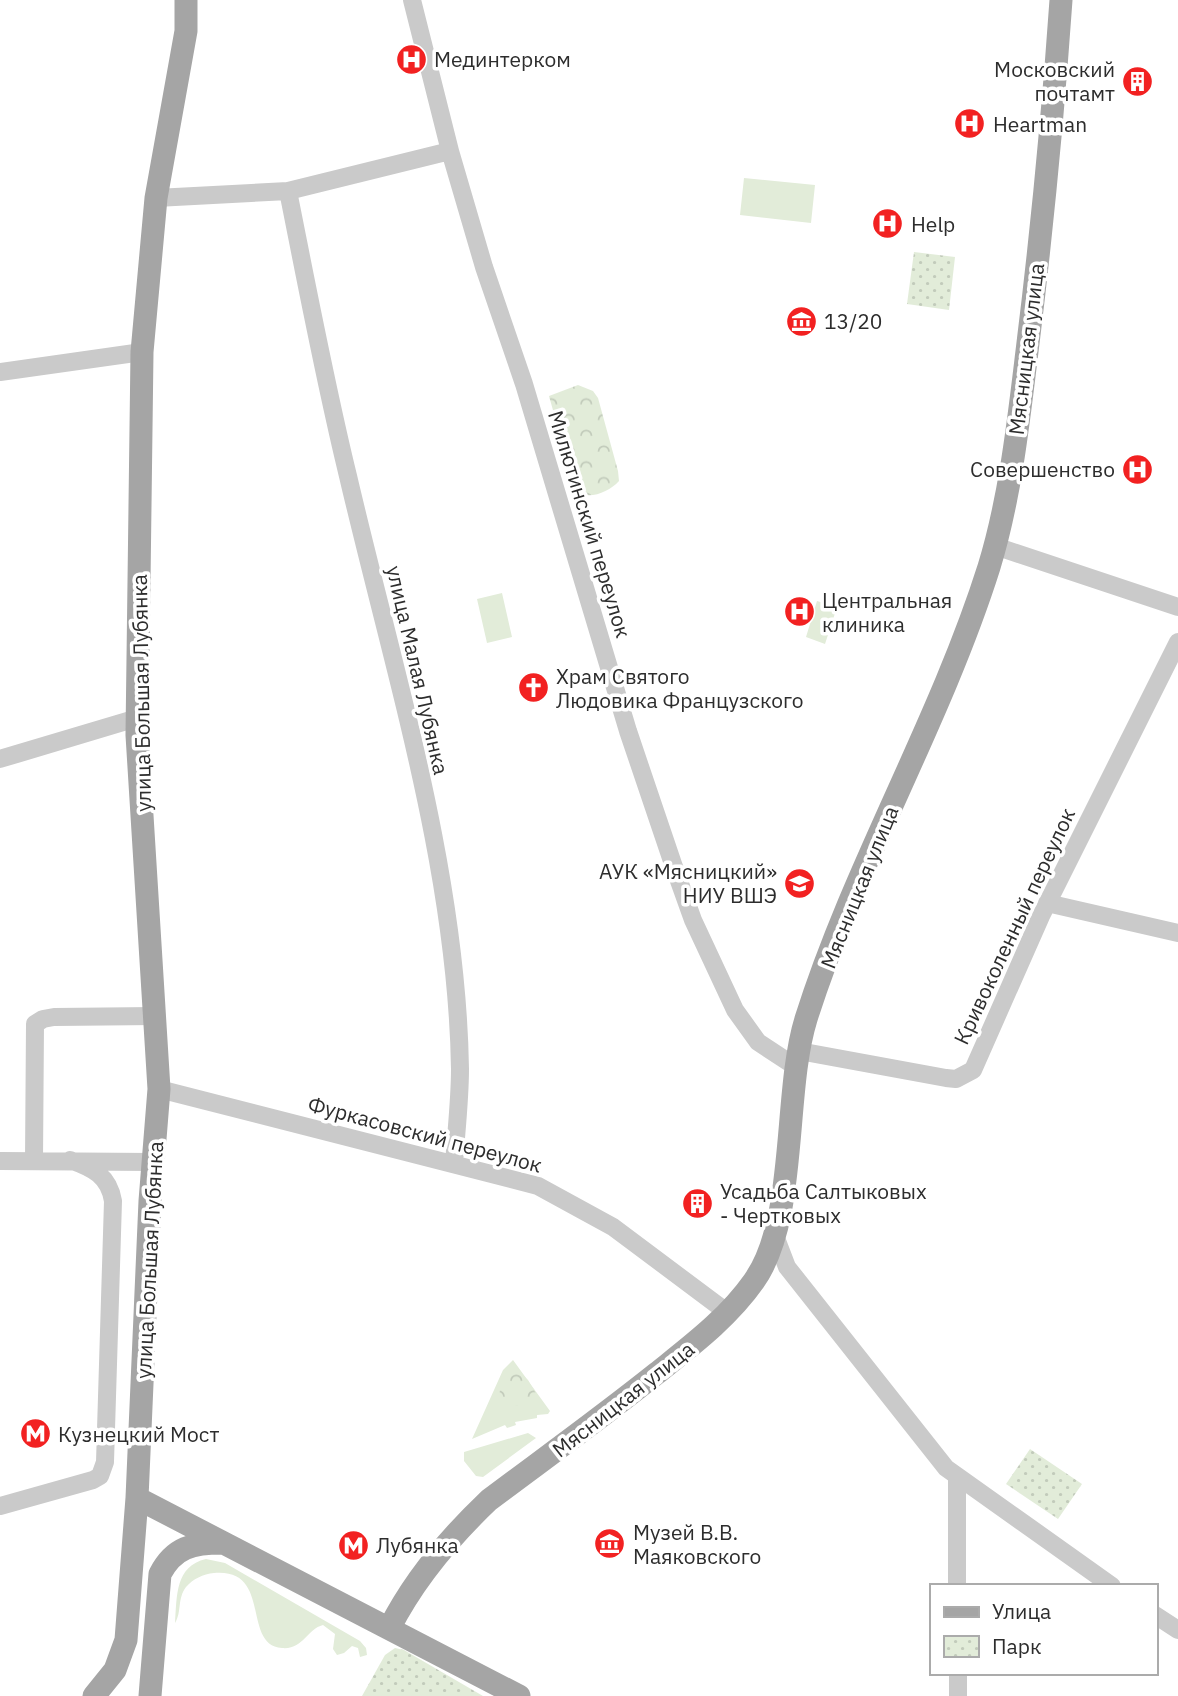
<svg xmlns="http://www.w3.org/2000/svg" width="1178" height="1696" font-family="'IBM Plex Sans',sans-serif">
	<defs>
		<pattern id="forest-crowns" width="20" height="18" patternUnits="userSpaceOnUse" patternTransform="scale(1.75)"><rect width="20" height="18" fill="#e2ecd9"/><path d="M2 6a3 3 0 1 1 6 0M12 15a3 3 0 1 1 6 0" fill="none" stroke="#c2cbbb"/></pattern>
		<pattern id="park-dots" width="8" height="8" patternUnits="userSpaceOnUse" patternTransform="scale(1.75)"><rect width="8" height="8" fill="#e2ecd9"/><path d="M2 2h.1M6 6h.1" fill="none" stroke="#c2cbbb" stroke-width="1.8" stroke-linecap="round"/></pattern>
	</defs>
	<rect width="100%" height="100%" fill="#fff"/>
	<!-- grass -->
	<path fill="#e2ecd9" d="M 744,178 L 815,185 L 811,223 L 740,215 Z
		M 502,593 L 512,637 L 487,643 L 477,599 Z
		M 817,601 L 837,607 L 825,644 L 806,637 Z
		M 513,1360 L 550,1411 L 548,1414 L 537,1415 L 537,1418 L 515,1422 L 516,1425 L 507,1428 L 505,1425 L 472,1439 L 503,1370 Z
		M 528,1433 L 536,1438 L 483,1477 L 476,1476 L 464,1461 L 464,1452 Z
		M 206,1559 L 225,1563 L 360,1641 L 366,1648 L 367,1655 L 360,1657 L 358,1648 L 352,1646 L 344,1653 L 337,1655 L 333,1649 L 335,1634 L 323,1625 C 307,1629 303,1650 282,1648 C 241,1645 273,1568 214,1573 C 203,1574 193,1579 186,1587 C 177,1599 182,1612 175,1623 C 177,1596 175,1566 206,1559 Z"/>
	<!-- forest -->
	<path fill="url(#forest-crowns)" d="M 578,385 L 593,391 L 598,398 L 618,471 L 619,481 C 609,492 590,500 576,492 L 549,396 Z
		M 514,1367 L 528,1380 L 542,1404 C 529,1408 508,1408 499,1396 L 503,1373 Z"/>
	<!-- park -->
	<path fill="url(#park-dots)" d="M 914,252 L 955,257 L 949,310 L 907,304 Z
		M 1030,1449 L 1082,1484 L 1058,1519 L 1006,1484 Z
		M 395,1648 L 404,1650 L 483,1696 L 362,1696 L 385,1655 Z"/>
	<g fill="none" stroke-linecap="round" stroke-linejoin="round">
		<!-- minor -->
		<path stroke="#cacaca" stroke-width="18" d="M 412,0 L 450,151 L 484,267 L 524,384 L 628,731 L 673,864 L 693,920 L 735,1010 L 758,1042 L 796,1067
			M 288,191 C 307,286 325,382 348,476 C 393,669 457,870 460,1069 C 460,1100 456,1133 454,1164
			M 156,198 L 288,191 L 450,151
			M 0,372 L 142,352
			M 995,546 L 1178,607
			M 0,759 L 137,718
			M 1047,903 L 1178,933
			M 799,1051 L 946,1078 L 956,1079 L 973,1070 L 1041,916 L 1178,642
			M 159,1089 L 538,1186 L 613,1227 L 728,1313
			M 34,1160 L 35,1024 L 43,1019 L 54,1017 L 156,1016
			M 0,1161 L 153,1162
			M 774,1233 L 787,1267 L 946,1468 L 1112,1586
			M 0,1506 L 93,1480 L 100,1476 L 105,1462 L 113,1201 C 109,1176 93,1168 70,1160
			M 957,1586 L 957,1477
			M 1155,1615 L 1178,1630
			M 958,1673 L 958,1696"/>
		<!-- major -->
		<path stroke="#a5a5a5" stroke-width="23" d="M 137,1498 L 519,1696
			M 390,1627 C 415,1578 449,1538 489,1500 C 545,1458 602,1417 657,1373 C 692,1345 728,1318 754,1281 C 798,1219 783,1093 806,1019 C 855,864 940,722 989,567 C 1011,495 1019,417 1028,343 C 1042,229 1053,115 1061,0
			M 94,1696 L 115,1670 L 126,1640 L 137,1498 L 150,1201 L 159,1089 L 137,735 L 142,352 L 156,198 L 186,31 L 186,0
			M 150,1696 L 160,1574 C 174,1547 193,1543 222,1543"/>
	</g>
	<!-- icons -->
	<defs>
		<symbol id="hospital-disc" viewBox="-11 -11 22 22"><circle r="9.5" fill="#f22121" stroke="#fff"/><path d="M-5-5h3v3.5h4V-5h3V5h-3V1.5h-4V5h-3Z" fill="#fff"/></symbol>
		<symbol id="building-disc" viewBox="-11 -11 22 22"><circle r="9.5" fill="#f22121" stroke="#fff"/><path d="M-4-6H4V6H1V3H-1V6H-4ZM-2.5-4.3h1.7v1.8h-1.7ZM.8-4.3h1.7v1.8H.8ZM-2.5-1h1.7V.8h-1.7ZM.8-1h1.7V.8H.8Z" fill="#fff"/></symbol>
		<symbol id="museum-disc" viewBox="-11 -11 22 22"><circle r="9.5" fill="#f22121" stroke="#fff"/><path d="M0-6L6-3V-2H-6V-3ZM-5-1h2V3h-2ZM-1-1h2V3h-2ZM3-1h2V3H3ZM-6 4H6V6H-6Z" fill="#fff"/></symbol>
		<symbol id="church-disc" viewBox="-11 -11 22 22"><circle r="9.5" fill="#f22121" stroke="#fff"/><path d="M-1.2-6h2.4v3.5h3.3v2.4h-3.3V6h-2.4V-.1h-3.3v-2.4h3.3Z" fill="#fff"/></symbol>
		<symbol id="university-disc" viewBox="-11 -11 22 22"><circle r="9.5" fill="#f22121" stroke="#fff"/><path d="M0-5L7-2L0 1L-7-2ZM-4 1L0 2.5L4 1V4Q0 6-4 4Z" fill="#fff"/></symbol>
		<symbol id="metro-disc" viewBox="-11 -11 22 22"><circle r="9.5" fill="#f22121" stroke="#fff"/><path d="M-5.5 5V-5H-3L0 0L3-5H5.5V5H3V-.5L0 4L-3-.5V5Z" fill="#fff"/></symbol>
	</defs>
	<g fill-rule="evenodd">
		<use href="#hospital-disc" x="394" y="42" width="35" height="35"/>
		<use href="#building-disc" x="1120" y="64" width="35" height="35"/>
		<use href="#hospital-disc" x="952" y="106" width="35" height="35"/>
		<use href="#hospital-disc" x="870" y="206" width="35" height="35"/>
		<use href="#museum-disc" x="784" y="304" width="35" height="35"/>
		<use href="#hospital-disc" x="1120" y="452" width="35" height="35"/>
		<use href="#hospital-disc" x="782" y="594" width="35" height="35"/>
		<use href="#church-disc" x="516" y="670" width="35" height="35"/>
		<use href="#university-disc" x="782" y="866" width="35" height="35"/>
		<use href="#building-disc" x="680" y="1186" width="35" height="35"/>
		<use href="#metro-disc" x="18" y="1416" width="35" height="35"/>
		<use href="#museum-disc" x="592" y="1526" width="35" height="35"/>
		<use href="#metro-disc" x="336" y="1528" width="35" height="35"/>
	</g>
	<g text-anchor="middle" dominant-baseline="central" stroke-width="7" stroke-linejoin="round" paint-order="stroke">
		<!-- poi labels -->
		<g font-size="21" fill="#2d2d2d" stroke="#fff" text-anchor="start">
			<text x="434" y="59">Мединтерком</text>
			<text x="1115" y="69" text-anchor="end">Московский<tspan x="1115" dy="24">почтамт</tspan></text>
			<text x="993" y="124">Heartman</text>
			<text x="911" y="224">Help</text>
			<text x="824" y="321">13/20</text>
			<text x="1115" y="469" text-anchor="end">Совершенство</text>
			<text x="822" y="600">Центральная<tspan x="822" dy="24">клиника</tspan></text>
			<text x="556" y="676">Храм Святого<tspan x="556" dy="24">Людовика Французского</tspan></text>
			<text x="777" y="871" text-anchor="end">АУК «Мясницкий»<tspan x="777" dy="24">НИУ ВШЭ</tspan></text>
			<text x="720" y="1191">Усадьба Салтыковых<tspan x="720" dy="24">- Чертковых</tspan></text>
			<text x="58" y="1434">Кузнецкий Мост</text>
			<text x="633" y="1532">Музей В.В.<tspan x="633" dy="24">Маяковского</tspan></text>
			<text x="376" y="1545">Лубянка</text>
		</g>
		<!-- street labels -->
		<g font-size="21" fill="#2d2d2d" stroke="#fff">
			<text transform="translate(1026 349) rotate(-83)">Мясницкая улица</text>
			<text transform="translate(590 524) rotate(73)">Милютинский переулок</text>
			<text transform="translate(418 670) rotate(77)">улица Малая Лубянка</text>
			<text transform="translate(141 693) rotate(-91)">улица Большая Лубянка</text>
			<text transform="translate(859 887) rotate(-68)">Мясницкая улица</text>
			<text transform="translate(1014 926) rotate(-65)">Кривоколенный переулок</text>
			<text transform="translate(425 1134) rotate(15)">Фуркасовский переулок</text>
			<text transform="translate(149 1260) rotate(-87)">улица Большая Лубянка</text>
			<text transform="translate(623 1399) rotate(-38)">Мясницкая улица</text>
		</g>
	</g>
	<!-- legend -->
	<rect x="930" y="1584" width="228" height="91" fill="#ffffff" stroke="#ababab" stroke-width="2"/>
	<rect x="944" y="1607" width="35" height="10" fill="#a5a5a5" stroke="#ababab" stroke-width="2"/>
	<text x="992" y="1619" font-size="21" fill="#2d2d2d">Улица</text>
	<rect x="944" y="1636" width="35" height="21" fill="url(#park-dots)" stroke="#ababab" stroke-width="2"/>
	<text x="992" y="1654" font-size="21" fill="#2d2d2d">Парк</text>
</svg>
